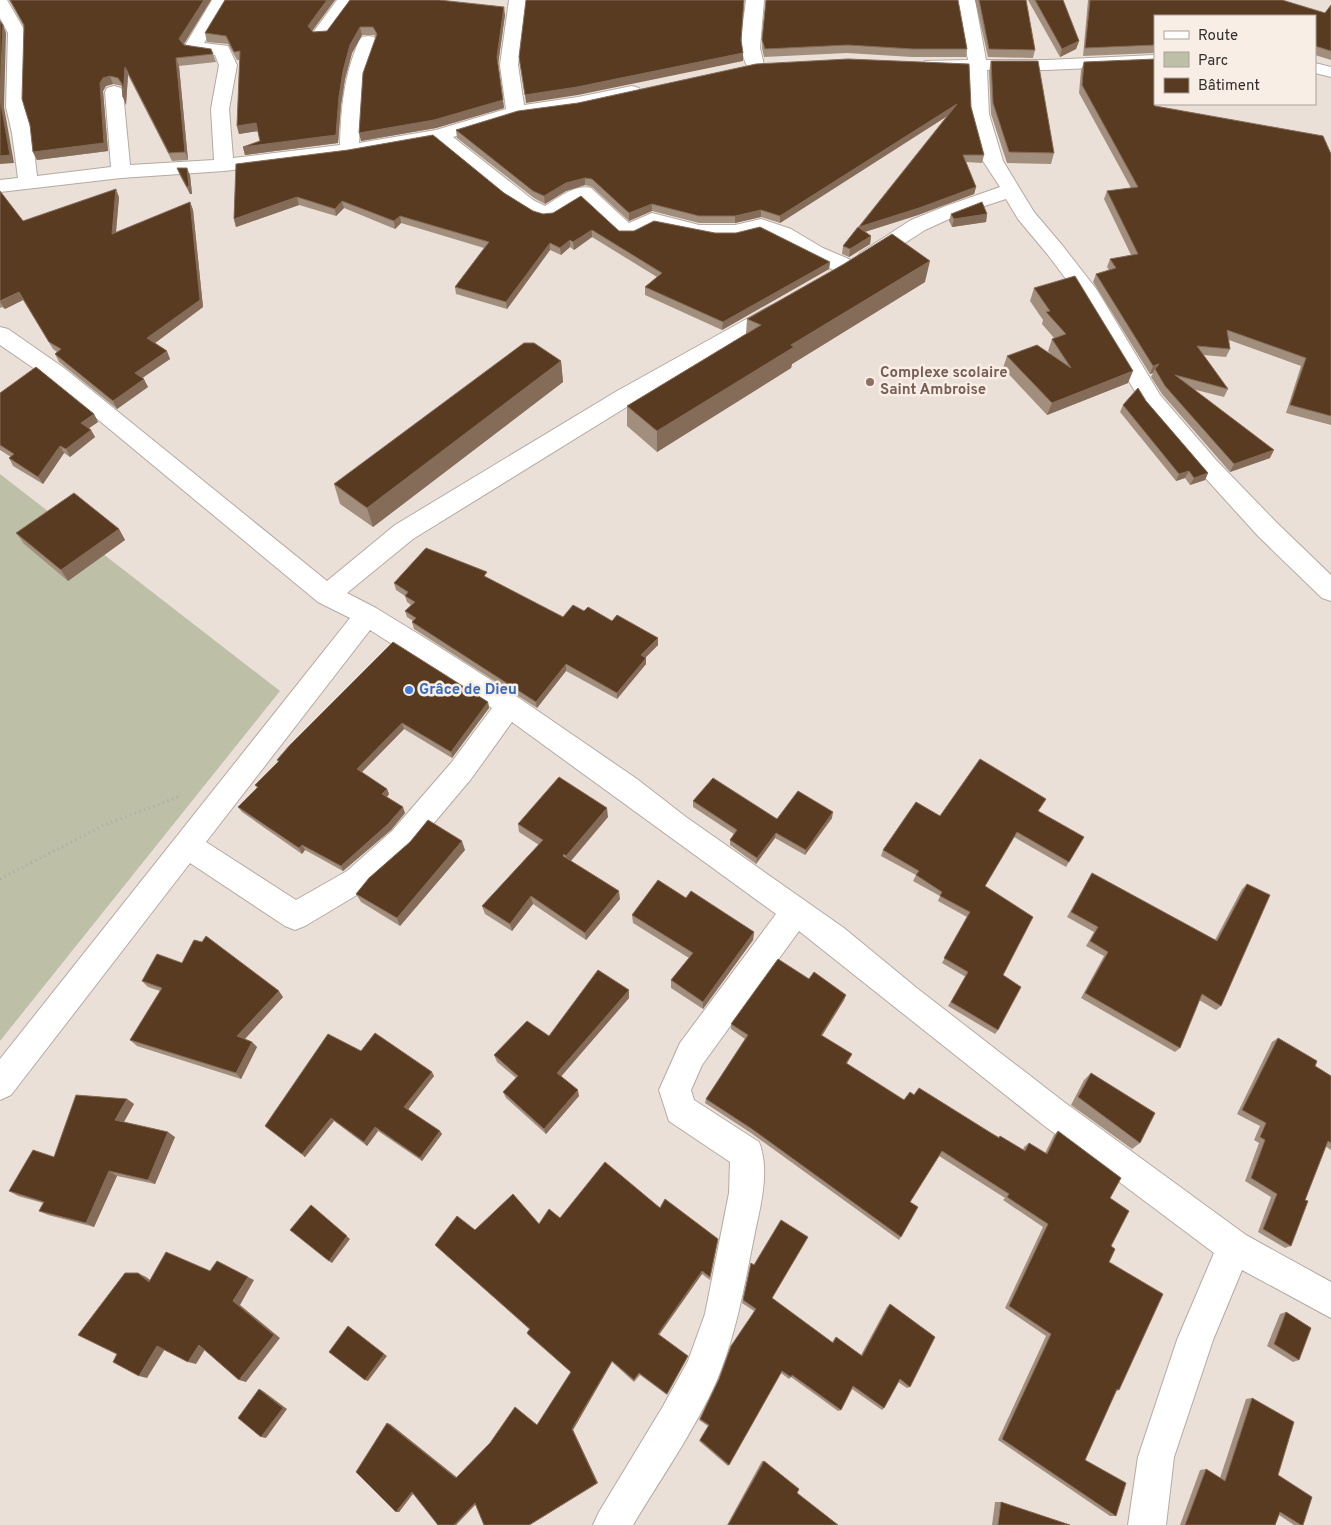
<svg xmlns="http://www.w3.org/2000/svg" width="1331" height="1525" font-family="Overpass,sans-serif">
	<rect width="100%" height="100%" fill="#ebe0d8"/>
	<!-- green -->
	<path fill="#bdc0a6" d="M 0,474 L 280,691 L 0,1041 Z"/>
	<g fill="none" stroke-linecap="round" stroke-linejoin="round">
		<defs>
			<path id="minor" d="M 0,0 L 7,0 L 26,33 L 24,107 L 32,133 L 37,176 L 111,167 L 105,92 L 107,88 L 114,86 L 121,88 L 123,92 L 130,165 L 214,160 L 211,109 L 219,65 L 215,55 L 187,51 L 184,47 L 212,0 L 230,0 L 204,43 L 228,46 L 237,65 L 229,109 L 233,158 L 340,145 C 341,108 344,75 359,41 L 362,37 L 368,36 L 374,37 L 377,41 L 363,81 L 359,143 L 436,130 L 506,109 L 500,65 L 509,0 L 527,0 L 518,65 L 524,105 L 578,97 L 632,86 L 639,88 L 641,92 L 639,96 L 632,98 L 578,109 L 518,117 L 453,137 L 533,200 L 545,206 C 558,198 575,184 591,188 L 629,223 L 652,213 L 699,225 L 735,225 L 761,219 L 791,229 L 823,248 L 858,263 L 861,268 L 858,273 C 830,281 788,236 761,232 C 753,231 743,238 735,239 C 715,241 696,237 678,232 C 671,230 662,226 655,226 C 642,227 637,241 620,237 L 582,201 C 572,207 556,221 544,220 C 523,219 455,157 435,141 L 349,156 L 224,171 L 121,178 L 0,192 L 0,180 L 18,178 L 12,133 L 6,107 L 8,33 L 0,18 Z
				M 337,0 L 355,0 L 327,38 L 321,39 L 315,38 L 312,34 Z
				M 746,0 L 764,0 L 760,48 L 764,65 L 761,69 L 755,70 L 749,69 C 736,51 744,20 746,0 Z
				M 957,0 L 975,0 L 986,60 L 1047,60 L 1155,55 L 1155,65 L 1047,70 L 987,70 L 989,114 L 1003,161 L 1034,212 L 1062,245 L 1097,290 L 1160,395 L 1216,460 L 1276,522 L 1331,575 L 1331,601 L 1322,598 L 1258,536 L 1200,472 L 1144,407 L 1081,299 L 1048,255 L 1018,219 L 1006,199 L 960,214 L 925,230 L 874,263 L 867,265 L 860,263 L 857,258 L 860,253 L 911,220 L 946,206 L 1000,187 L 983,161 L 971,114 L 969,70 L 925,69 L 922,65 L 925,61 L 968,60 Z
				M 1315,63 L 1331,67 L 1331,77 L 1315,73 Z
				M 778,304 L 786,306 L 789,311 L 786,316 L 633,403 L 413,539 L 347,593 L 376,608 L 425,638 L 519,698 L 637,779 L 686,817 L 844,928 L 918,989 L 1064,1102 L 1246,1235 L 1331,1282 L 1331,1318 L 1242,1270 L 1213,1340 L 1174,1457 L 1166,1525 L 1128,1525 L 1138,1457 L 1177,1340 L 1214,1253 L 1042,1124 L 799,931 L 702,1065 L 691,1090 L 694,1100 L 759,1142 C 770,1170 761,1204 755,1232 C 745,1282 737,1332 717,1380 C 696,1428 660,1480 633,1525 L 593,1525 L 599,1512 L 662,1408 L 688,1361 L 705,1314 L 729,1193 L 730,1162 L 669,1121 L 659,1090 L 680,1043 L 776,914 L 512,722 L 471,779 L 412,849 L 367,889 L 305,926 L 295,930 L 285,926 L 190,863 L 11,1095 L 0,1100 L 0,1059 L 350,618 L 318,602 L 48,378 L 0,345 L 0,327 L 8,329 L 64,368 L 327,581 L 395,525 L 617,391 L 770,306 ZM 370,630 L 492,708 L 451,763 L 392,831 L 347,871 L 296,900 L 206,842 Z"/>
		</defs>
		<!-- minor casing -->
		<use href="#minor" stroke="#b4aaa2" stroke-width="2"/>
		<!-- path -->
		<path stroke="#afa7a0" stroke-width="3" stroke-dasharray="1 4" stroke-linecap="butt" d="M 0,879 L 104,825 L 181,796"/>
		<!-- minor -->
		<use href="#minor" fill="#fff" fill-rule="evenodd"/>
	</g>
	<!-- wall -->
	<path fill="#a28e7c" d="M 9,0 L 211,0 L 184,44 L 213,54 L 216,62 L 179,66 L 188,160 L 172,161 L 128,75 L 126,105 L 123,97 L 122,86 L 113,84 L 106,86 L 103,91 L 108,151 L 37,160 L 33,152 L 24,27 Z
		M 225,0 L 335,0 L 312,31 L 313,32 L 327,31 L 350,0 L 505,15 L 498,64 L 504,108 L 436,128 L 361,141 L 376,37 L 374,35 L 362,35 L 352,53 L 345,79 L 341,105 L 338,143 L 245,155 L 243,147 L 260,141 L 258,131 L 239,134 L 237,126 L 240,60 L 237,60 L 228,44 L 207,42 L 205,33 Z
		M 766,0 L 967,49 L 966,57 L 912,57 L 847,53 L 764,57 L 762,48 Z
		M 975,0 L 1026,0 L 1035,50 L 1033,58 L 988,57 Z
		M 1028,0 L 1063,0 L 1079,41 L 1076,49 L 1060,57 Z
		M 1088,0 L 1282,0 L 1325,13 L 1331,5 L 1331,60 L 1315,55 L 1315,16 L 1155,16 L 1155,53 L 1083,56 Z
		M 991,61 L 1054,153 L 1051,164 L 1007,163 L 991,114 L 989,72 Z
		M 1084,62 L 1155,106 L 1331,154 L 1331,425 L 1286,413 L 1301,366 L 1229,340 L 1230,349 L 1226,357 L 1203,355 L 1228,389 L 1224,397 L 1192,389 L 1270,458 L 1230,472 L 1162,394 L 1151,377 L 1153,373 L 1150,374 L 1093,282 L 1096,274 L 1109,270 L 1107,267 L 1110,259 L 1131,255 L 1104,199 L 1107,191 L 1131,188 L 1079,93 L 1081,70 Z
		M 971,107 L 984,155 L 982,163 L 966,162 L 976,187 L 974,194 L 918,215 L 865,232 L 871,236 L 870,244 L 849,257 L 842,254 L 843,246 L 946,117 L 780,223 L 761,217 L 735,223 L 699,223 L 652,211 L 629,221 L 592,187 L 585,185 L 566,191 L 545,204 L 534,198 L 457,138 L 456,130 Z
		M 236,164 L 504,193 L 533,211 L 543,214 L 619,231 L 830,262 L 829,269 L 722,330 L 645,295 L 645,287 L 657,277 L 592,237 L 574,250 L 570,247 L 561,255 L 550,250 L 507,309 L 456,294 L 455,287 L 484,248 L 401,223 L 395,229 L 344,208 L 336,216 L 299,205 L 236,227 L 234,219 Z
		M 177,168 L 190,175 L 192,194 L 190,194 L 180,176 Z
		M 0,191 L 23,221 L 119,197 L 116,233 L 190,202 L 193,210 L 203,307 L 155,343 L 170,359 L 142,378 L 148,387 L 117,409 L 59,362 L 55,354 L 57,352 L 53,349 L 23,300 L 5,309 L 2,307 L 0,308 Z
		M 951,214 L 987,214 L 986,222 L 952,227 L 949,221 Z
		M 925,282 L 792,364 L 791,368 L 657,452 L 627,426 L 627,406 L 746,334 L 747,319 Z
		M 1034,288 L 1128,383 L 1047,415 L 1003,368 L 1007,356 L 1050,353 L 1048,351 L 1052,339 L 1054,338 L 1042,324 L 1043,320 L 1030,301 Z
		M 561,361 L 563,382 L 373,527 L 340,504 L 334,484 Z
		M 0,393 L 94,414 L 98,422 L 89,428 L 91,430 L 95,437 L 70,457 L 64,453 L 43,484 L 13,466 L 9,458 L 11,457 L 0,450 Z
		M 1146,401 L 1208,473 L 1205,480 L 1190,485 L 1185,478 L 1176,481 L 1120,412 L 1123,405 Z
		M 119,529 L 125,540 L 68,581 L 24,544 L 16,533 Z
		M 488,578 L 563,617 L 584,611 L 658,638 L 658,645 L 645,658 L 646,664 L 617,699 L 566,671 L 537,708 L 414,629 L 412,622 L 413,621 L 407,617 L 405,611 L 411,605 L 407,602 L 405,596 L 396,590 L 394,583 Z
		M 488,702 L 489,708 L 452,758 L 404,729 L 362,772 L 387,789 L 389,794 L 387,797 L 405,813 L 391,830 L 343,871 L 305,850 L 302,854 L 242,812 L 238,807 L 257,788 L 255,785 L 278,762 L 277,760 L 290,745 Z
		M 693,801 L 777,819 L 832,818 L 805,855 L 775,838 L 756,864 L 730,845 L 730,840 L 734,834 L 693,807 Z
		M 1039,811 L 1069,862 L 1066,867 L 1014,837 L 985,886 L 1003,975 L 998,1030 L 995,1034 L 948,1006 L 966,977 L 942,963 L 967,917 L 938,901 L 940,896 L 913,881 L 916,875 L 881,856 L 883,850 L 940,816 Z
		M 608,817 L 571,861 L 620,899 L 586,940 L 533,904 L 512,931 L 485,914 L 482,906 L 539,845 L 519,832 L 518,824 Z
		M 465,850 L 400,926 L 361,902 L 356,894 Z
		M 1092,873 L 1215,940 L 1242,889 L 1247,884 L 1221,1006 L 1216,1010 L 1199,1000 L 1180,1048 L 1175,1052 L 1081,998 L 1104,956 L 1086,946 L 1094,932 L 1067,917 Z
		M 686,898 L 754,932 L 753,940 L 703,1009 L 671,988 L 671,980 L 689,958 L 633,923 L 632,915 Z
		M 809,979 L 844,1000 L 822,1036 L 852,1054 L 847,1064 L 904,1100 L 914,1095 L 999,1137 L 1000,1136 L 1023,1150 L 1024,1147 L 1029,1143 L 1045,1153 L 1054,1135 L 1058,1131 L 1110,1198 L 1111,1246 L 1109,1262 L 1119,1390 L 1116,1391 L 1085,1460 L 1116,1516 L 1110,1516 L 998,1440 L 1046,1336 L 1005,1308 L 1043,1227 L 1003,1200 L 1005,1198 L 939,1156 L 910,1202 L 901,1237 L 899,1240 L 751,1133 L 705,1103 L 706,1099 L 745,1039 L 731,1029 L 731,1024 Z
		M 142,981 L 283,997 L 245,1039 L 252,1042 L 257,1047 L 241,1079 L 137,1046 L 130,1040 L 160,991 L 148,987 Z
		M 629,990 L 629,998 L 561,1076 L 579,1096 L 546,1134 L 506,1098 L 503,1092 L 516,1078 L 497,1062 L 494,1055 L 549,1036 Z
		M 1278,1038 L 1315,1066 L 1331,1076 L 1331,1150 L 1325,1146 L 1305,1200 L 1291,1246 L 1285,1248 L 1258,1232 L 1271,1197 L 1245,1181 L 1259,1143 L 1254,1140 L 1260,1126 L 1237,1114 L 1272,1042 Z
		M 361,1051 L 434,1076 L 408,1109 L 442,1134 L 422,1161 L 378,1131 L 367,1146 L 334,1121 L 305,1157 L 265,1126 Z
		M 1091,1073 L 1140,1143 L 1132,1149 L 1071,1105 L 1084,1080 Z
		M 127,1099 L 134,1104 L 124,1122 L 175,1137 L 155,1184 L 117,1176 L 94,1227 L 48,1215 L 39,1211 L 43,1203 L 18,1196 L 9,1191 L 54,1157 Z
		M 660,1208 L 718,1239 L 710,1280 L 702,1274 L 659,1335 L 687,1357 L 667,1395 L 640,1375 L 634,1382 L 612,1362 L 573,1430 L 598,1483 L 530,1525 L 484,1525 L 475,1504 L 456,1525 L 413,1494 L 399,1512 L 396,1512 L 390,1424 L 457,1478 L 537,1425 L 571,1372 L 528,1335 L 527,1333 L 529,1329 L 435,1245 L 475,1230 L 539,1224 L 560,1218 Z
		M 751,1263 L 772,1298 L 832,1342 L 836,1337 L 861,1355 L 887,1307 L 890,1304 L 910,1387 L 907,1388 L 898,1382 L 884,1408 L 882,1410 L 852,1389 L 841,1410 L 838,1411 L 791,1377 L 789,1379 L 781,1373 L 728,1466 L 699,1441 L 708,1426 L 699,1420 L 754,1311 L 742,1303 Z
		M 1286,1312 L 1299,1360 L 1293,1362 L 1267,1346 L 1280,1314 Z
		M 1252,1398 L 1278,1475 L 1301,1525 L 1294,1525 L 1279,1515 L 1275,1525 L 1180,1525 L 1200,1470 L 1206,1469 L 1220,1478 L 1246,1399 Z
		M 762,1461 L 764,1461 L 797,1493 L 838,1525 L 727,1525 Z
		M 995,1502 L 1001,1502 L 1070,1525 L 992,1525 Z"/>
	<!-- shaded-wall -->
	<path fill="#856c58" d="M 204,0 L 211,0 L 182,47 L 179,39 Z
		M 327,0 L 335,0 L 310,34 L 308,26 Z
		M 504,7 L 505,15 L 498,65 L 497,57 Z
		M 3,25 L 6,33 L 4,107 L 14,163 L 0,164 L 0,99 Z
		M 360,27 L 362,35 L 352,53 L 345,79 L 341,105 L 338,143 L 245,155 L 243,147 L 336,135 L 339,97 L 343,71 L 350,45 Z
		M 1079,41 L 1076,49 L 1060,57 L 1062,49 Z
		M 743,53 L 743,61 L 578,95 L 526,103 L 525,95 Z
		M 176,58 L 179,66 L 188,160 L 185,152 Z
		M 125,67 L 128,75 L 126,105 L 123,97 Z
		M 110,76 L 113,84 L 106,86 L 103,91 L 108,151 L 37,160 L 33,152 L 100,83 L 103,78 Z
		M 503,100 L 504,108 L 436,128 L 361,141 L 359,133 Z
		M 957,104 L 955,111 L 780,223 L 780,216 Z
		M 256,123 L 258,131 L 239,134 L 237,126 Z
		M 187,168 L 190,175 L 192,194 L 190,194 L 187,187 Z
		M 585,178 L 585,185 L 566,191 L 545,204 L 544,196 L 566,183 Z
		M 976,187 L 974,194 L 918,215 L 858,234 L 859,227 Z
		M 116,189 L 119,197 L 115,242 L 112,234 Z
		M 297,197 L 299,205 L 236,227 L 234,219 Z
		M 342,201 L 344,208 L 336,216 L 335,209 Z
		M 190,202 L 193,210 L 203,307 L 151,346 L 147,338 Z
		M 652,204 L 652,211 L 629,221 L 629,213 Z
		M 761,210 L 761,217 L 735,223 L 735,216 Z
		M 987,214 L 986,222 L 952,227 L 954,219 Z
		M 400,216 L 401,223 L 395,229 L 394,221 Z
		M 592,230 L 592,237 L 574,250 L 573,242 Z
		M 871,236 L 870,244 L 849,257 L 850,249 Z
		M 570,240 L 570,247 L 561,255 L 560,248 Z
		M 550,243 L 550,250 L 507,309 L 506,302 Z
		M 930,261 L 925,282 L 792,364 L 791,368 L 657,452 L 657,431 L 791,345 Z
		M 830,262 L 829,269 L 722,330 L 723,322 Z
		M 19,292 L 23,300 L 5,309 L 0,302 Z
		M 167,351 L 170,359 L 138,381 L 135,373 Z
		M 561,361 L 563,382 L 373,527 L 367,508 Z
		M 1159,364 L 1155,369 L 1153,373 L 1150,374 L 1153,366 Z
		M 1133,371 L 1128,383 L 1047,415 L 1052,403 Z
		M 144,379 L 148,387 L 117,409 L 113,401 Z
		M 94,414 L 98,422 L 85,431 L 81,423 Z
		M 91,430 L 95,437 L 70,457 L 66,449 Z
		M 60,446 L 64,453 L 43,484 L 38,477 Z
		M 1274,450 L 1270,458 L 1230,472 L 1234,464 Z
		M 1189,471 L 1185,478 L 1176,481 L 1179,474 Z
		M 1208,473 L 1205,480 L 1190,485 L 1194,478 Z
		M 119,529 L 125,540 L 68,581 L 61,570 Z
		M 658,638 L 658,645 L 641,662 L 641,655 Z
		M 646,658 L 646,664 L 617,699 L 617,693 Z
		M 566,664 L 566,671 L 537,708 L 536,702 Z
		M 488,702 L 489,708 L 452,758 L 451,752 Z
		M 402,723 L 404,729 L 359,775 L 357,769 Z
		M 387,789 L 389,794 L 384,800 L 382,794 Z
		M 403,807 L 405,813 L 391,830 L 343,871 L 341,866 Z
		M 607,808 L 608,817 L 568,864 L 566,856 Z
		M 833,812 L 832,818 L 805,855 L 806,850 Z
		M 776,833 L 775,838 L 756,864 L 757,858 Z
		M 462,841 L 465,850 L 400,926 L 397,918 Z
		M 302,845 L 305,850 L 302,854 L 299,848 Z
		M 619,891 L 620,899 L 586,940 L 585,933 Z
		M 531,896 L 533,904 L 512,931 L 510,924 Z
		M 754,932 L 753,940 L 703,1009 L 703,1002 Z
		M 629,990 L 629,998 L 559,1079 L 557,1073 Z
		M 279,991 L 283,997 L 242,1042 L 237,1036 Z
		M 846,995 L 844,1000 L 819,1040 L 821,1035 Z
		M 252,1042 L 257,1047 L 241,1079 L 236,1073 Z
		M 432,1072 L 434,1076 L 407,1111 L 404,1107 Z
		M 578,1090 L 579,1096 L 546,1134 L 544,1129 Z
		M 127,1099 L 134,1104 L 122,1125 L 115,1120 Z
		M 331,1118 L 334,1121 L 305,1157 L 302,1154 Z
		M 375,1127 L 378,1131 L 367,1146 L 364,1142 Z
		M 440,1131 L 442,1134 L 422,1161 L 420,1158 Z
		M 168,1132 L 175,1137 L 155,1184 L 148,1180 Z
		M 109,1171 L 117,1176 L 94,1227 L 86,1223 Z
		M 311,1205 L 350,1239 L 332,1263 L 329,1261 Z
		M 702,1271 L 702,1274 L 658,1336 L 658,1334 Z
		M 138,1273 L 146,1277 L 157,1285 L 149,1282 Z
		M 248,1277 L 254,1280 L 240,1305 L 280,1338 L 246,1382 L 239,1380 L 233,1301 Z
		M 348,1326 L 387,1356 L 368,1381 L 365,1380 Z
		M 199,1345 L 206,1348 L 196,1364 L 188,1362 Z
		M 157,1346 L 165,1349 L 147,1378 L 139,1376 Z
		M 612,1361 L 612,1362 L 573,1430 L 598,1483 L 529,1525 L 572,1429 Z
		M 259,1389 L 263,1391 L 287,1409 L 266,1438 L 261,1437 Z
		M 387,1423 L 390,1424 L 459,1479 L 456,1478 Z
		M 412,1492 L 414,1492 L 399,1512 L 396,1512 Z
		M 475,1503 L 477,1503 L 456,1525 L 454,1525 Z"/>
	<!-- building -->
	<path fill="#593b21" stroke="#856c58" d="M 10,0 L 204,0 L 179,39 L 184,45 L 211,49 L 213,54 L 176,58 L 185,152 L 169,153 L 125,67 L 123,97 L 122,84 L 118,78 L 110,76 L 103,78 L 100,83 L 104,143 L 33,152 L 30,125 L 22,99 L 24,25 Z
		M 225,0 L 327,0 L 308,26 L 313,32 L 327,31 L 350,0 L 439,0 L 504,7 L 497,57 L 503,100 L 434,120 L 359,133 L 363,73 L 377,34 L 373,27 L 360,27 L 350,45 L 343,71 L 339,97 L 336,135 L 243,147 L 260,141 L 256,123 L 237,126 L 240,51 L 234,52 L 226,36 L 205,33 Z
		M 526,0 L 744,0 L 741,40 L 743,53 L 577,87 L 525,95 L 519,57 Z
		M 766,0 L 958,0 L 967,49 L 913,49 L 848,45 L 765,49 L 762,40 Z
		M 979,0 L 1026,0 L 1035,50 L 989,49 Z
		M 1035,0 L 1063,0 L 1079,41 L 1062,49 Z
		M 1090,0 L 1282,0 L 1325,13 L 1331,5 L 1331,51 L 1315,46 L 1315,16 L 1155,16 L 1155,45 L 1085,48 Z
		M 0,21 L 3,25 L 0,99 L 10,155 L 0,156 Z
		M 848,59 L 969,64 L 971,107 L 984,155 L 963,155 L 976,187 L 919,208 L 859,227 L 957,104 L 780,216 L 761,210 L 735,216 L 699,216 L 652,204 L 629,213 L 592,179 L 585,178 L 566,183 L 544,196 L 533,191 L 456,130 L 518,111 L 578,103 L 756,64 Z
		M 1155,59 L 1155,106 L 1323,136 L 1331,154 L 1331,416 L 1290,405 L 1306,358 L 1227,330 L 1230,349 L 1197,346 L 1228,389 L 1175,375 L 1274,450 L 1234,464 L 1165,386 L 1155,369 L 1159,364 L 1153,366 L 1096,274 L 1116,268 L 1110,259 L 1138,254 L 1107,191 L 1138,187 L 1082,85 L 1084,62 Z
		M 991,61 L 1038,61 L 1054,153 L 1009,152 L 993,103 Z
		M 433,135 L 504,193 L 533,211 L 543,214 L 553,213 L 581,196 L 619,231 L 634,231 L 654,221 L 715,233 L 736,233 L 760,227 L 830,262 L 723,322 L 645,287 L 662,273 L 592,230 L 573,242 L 570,240 L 560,248 L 550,243 L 506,302 L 455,287 L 489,242 L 400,216 L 394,221 L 342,201 L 335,209 L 297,197 L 234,219 L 236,164 L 348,150 Z
		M 177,168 L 187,168 L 189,186 L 187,187 Z
		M 116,189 L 112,234 L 190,202 L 200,300 L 147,338 L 167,351 L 135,373 L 144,379 L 113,401 L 55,354 L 61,349 L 49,342 L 19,292 L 0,301 L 0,191 L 23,221 Z
		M 982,202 L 987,214 L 954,219 L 951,214 Z
		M 858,227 L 871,236 L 850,249 L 843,246 Z
		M 892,234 L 930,261 L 791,345 L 794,347 L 657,431 L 627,406 L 761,325 L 747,319 L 844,264 Z
		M 1075,276 L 1133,371 L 1052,403 L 1007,356 L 1037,345 L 1071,368 L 1052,339 L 1066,334 L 1046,312 L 1050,311 L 1034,288 Z
		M 524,343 L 534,343 L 561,361 L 367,508 L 334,484 Z
		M 36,367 L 94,414 L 81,423 L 91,430 L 66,449 L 60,446 L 38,477 L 9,458 L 14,454 L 0,445 L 0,393 Z
		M 1138,388 L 1146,401 L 1208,473 L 1194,478 L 1189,471 L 1179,474 L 1123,405 Z
		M 74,493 L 119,529 L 61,570 L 16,533 Z
		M 426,548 L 487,572 L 484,576 L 563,617 L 573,605 L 584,611 L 588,607 L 612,621 L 617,615 L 658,638 L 641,655 L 646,658 L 617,693 L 566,664 L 536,702 L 412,622 L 416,618 L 405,611 L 415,602 L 405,596 L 408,592 L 394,583 Z
		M 393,642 L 488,702 L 451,752 L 402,723 L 357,769 L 387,789 L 382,794 L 403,807 L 388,824 L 341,866 L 302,845 L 299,848 L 238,807 L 258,787 L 255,785 L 279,761 L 277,760 L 290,745 Z
		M 980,759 L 1046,799 L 1038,811 L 1084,837 L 1069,862 L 1017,832 L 985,886 L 1033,917 L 1003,975 L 1021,987 L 998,1030 L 951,1002 L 968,972 L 944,958 L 970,912 L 940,896 L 942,892 L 916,875 L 919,871 L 883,850 L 916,802 L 940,816 Z
		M 559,777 L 607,808 L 566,856 L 564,854 L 563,856 L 619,891 L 585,933 L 531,896 L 510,924 L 482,906 L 543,840 L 518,824 Z
		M 713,778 L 777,819 L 798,791 L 833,812 L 806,850 L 776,833 L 757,858 L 730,840 L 737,830 L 693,801 Z
		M 428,820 L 462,841 L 397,918 L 356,894 L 369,878 L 410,842 Z
		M 1092,873 L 1217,941 L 1247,884 L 1270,895 L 1221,1006 L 1202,994 L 1180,1048 L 1085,993 L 1108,952 L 1090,941 L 1098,927 L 1071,912 Z
		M 658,880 L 686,898 L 691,891 L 754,932 L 703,1002 L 671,980 L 693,953 L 632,915 Z
		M 206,936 L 279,991 L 237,1036 L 252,1042 L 236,1073 L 130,1040 L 162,988 L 142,981 L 157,954 L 182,963 L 194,940 L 202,942 Z
		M 778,959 L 809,979 L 814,972 L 846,995 L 821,1035 L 852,1054 L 846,1063 L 904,1100 L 910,1092 L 914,1095 L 919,1088 L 999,1138 L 1000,1136 L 1025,1151 L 1029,1143 L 1047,1154 L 1058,1131 L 1121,1178 L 1110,1198 L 1129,1211 L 1111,1246 L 1115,1249 L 1109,1262 L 1163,1294 L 1119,1390 L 1117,1389 L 1085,1460 L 1126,1483 L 1116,1516 L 1002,1439 L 1051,1334 L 1009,1306 L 1048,1224 L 1007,1197 L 1009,1194 L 942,1151 L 910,1202 L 918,1207 L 901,1237 L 752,1129 L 706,1099 L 748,1035 L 731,1024 Z
		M 598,970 L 629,990 L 557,1073 L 578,1090 L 544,1129 L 503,1092 L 518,1076 L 494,1055 L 527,1021 L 549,1036 Z
		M 375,1033 L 432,1072 L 404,1107 L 440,1131 L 420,1158 L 375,1127 L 364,1142 L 331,1118 L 302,1154 L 265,1126 L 328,1034 L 361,1051 Z
		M 1278,1038 L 1317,1061 L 1315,1066 L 1331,1076 L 1331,1143 L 1328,1141 L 1305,1200 L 1308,1201 L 1291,1246 L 1263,1229 L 1277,1194 L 1251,1178 L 1265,1140 L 1260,1137 L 1266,1123 L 1242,1110 Z
		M 1091,1073 L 1155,1113 L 1140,1143 L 1078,1097 Z
		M 76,1095 L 127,1099 L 115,1120 L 168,1132 L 148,1180 L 109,1171 L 86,1223 L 39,1211 L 44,1202 L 9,1191 L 33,1150 L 54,1157 Z
		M 605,1162 L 660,1208 L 665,1199 L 718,1239 L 710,1277 L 702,1271 L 658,1334 L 688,1356 L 667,1394 L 639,1373 L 634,1380 L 612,1361 L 572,1429 L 597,1483 L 529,1525 L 484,1525 L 475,1503 L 454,1525 L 438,1525 L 412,1492 L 396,1512 L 356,1472 L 387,1423 L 456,1478 L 490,1443 L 515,1407 L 537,1425 L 571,1372 L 527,1333 L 530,1329 L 435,1245 L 457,1216 L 475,1230 L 513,1194 L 539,1224 L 549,1209 L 560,1218 Z
		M 311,1205 L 347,1236 L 329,1261 L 290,1230 Z
		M 781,1220 L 808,1237 L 772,1298 L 833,1343 L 836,1337 L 862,1356 L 890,1304 L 935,1337 L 910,1387 L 900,1379 L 884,1408 L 853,1386 L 841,1410 L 792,1375 L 791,1377 L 782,1371 L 729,1465 L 700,1440 L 709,1425 L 700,1419 L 719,1379 L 731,1346 L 756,1309 L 743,1300 L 751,1263 L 754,1265 Z
		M 166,1252 L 210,1271 L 217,1261 L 248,1277 L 233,1301 L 274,1335 L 239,1380 L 199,1345 L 188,1362 L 157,1346 L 139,1376 L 113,1362 L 117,1354 L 78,1335 L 125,1273 L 138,1273 L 149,1282 Z
		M 1286,1312 L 1311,1328 L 1299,1360 L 1274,1344 Z
		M 348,1326 L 384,1354 L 365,1380 L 329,1352 Z
		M 259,1389 L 283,1408 L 261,1437 L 238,1418 Z
		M 1252,1398 L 1294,1422 L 1278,1475 L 1312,1497 L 1303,1525 L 1301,1525 L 1280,1512 L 1275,1525 L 1185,1525 L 1206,1469 L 1225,1481 Z
		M 764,1461 L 799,1489 L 797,1493 L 838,1525 L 728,1525 Z
		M 1001,1502 L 1070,1525 L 998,1525 Z"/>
	<!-- markers -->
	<circle fill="#8d6e63" stroke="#f8eee5" stroke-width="2" cx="870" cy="382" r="5"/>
	<circle fill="#3f7fe0" stroke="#f8eee5" stroke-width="2" cx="409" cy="690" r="5"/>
	<g text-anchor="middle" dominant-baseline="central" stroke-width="5" stroke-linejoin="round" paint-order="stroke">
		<!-- education labels -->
		<g font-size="15" font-weight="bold" fill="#785e54" stroke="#f8eee5" text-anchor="start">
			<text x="880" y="373">Complexe scolaire<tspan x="880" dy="17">Saint Ambroise</tspan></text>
		</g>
		<!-- shop labels -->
		<g font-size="15" font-weight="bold" fill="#366cbe" stroke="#f8eee5" text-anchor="start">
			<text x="419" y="690">Grâce de Dieu</text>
		</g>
	</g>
	<!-- legend -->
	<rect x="1154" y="15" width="162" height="90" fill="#f8eee5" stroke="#a9a29b"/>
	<rect x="1164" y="31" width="25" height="8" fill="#ffffff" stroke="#a9a29b"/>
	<text x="1198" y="40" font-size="15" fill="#332f2c">Route</text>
	<rect x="1164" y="52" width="25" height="15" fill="#bdc0a6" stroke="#a9a29b"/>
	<text x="1198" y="65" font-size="15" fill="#332f2c">Parc</text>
	<rect x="1164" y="78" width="25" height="15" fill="#593b21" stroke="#a9a29b"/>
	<text x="1198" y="90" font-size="15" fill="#332f2c">Bâtiment</text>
</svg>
